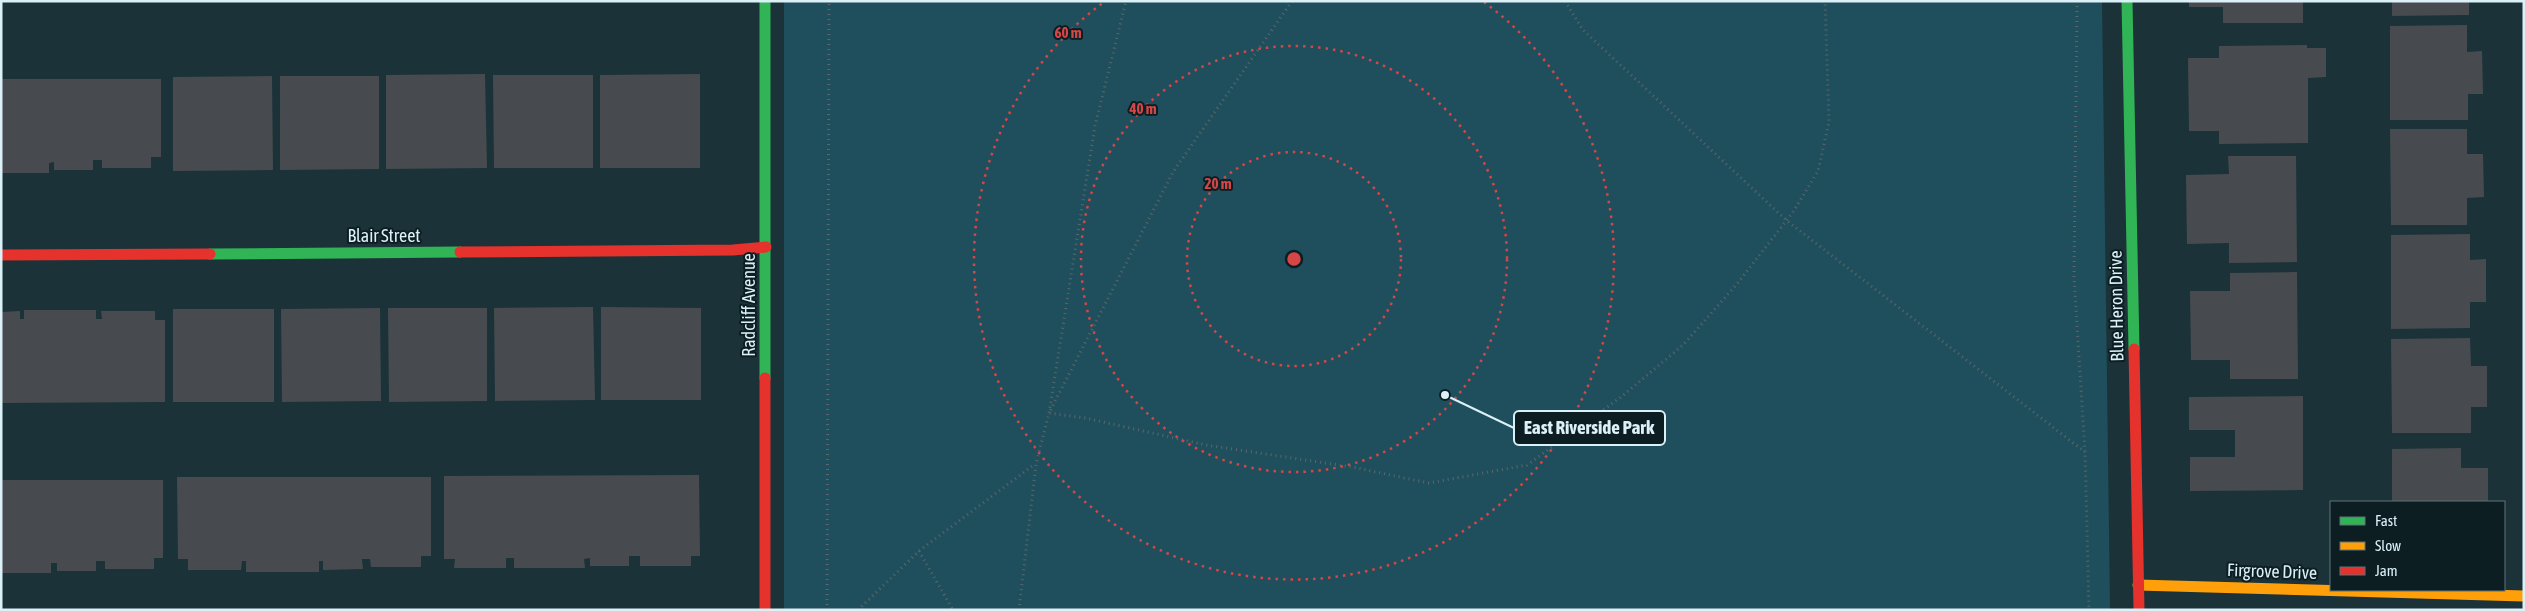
<svg xmlns="http://www.w3.org/2000/svg" width="2525" height="611" font-family="'Asap Condensed',sans-serif">
	<rect width="100%" height="100%" fill="#1b3238"/>
	<!-- green -->
	<path fill="#1f4f5c" d="M 784,1 L 2102,1 L 2110,610 L 784,610 Z"/>
	<!-- building -->
	<path fill="#474b4f" d="M 2189,1 L 2303,1 L 2303,23 L 2223,23 L 2223,7 L 2189,7 Z
		M 2392,1 L 2469,1 L 2469,15 L 2392,16 Z
		M 2467,25 L 2467,52 L 2482,51 L 2483,94 L 2468,94 L 2468,120 L 2390,120 L 2390,26 Z
		M 2307,45 L 2307,48 L 2326,48 L 2326,77 L 2308,78 L 2308,143 L 2219,144 L 2219,131 L 2189,131 L 2188,58 L 2219,58 L 2219,46 Z
		M 485,74 L 487,168 L 386,169 L 386,75 Z
		M 700,74 L 700,168 L 600,168 L 600,75 Z
		M 493,75 L 593,75 L 593,168 L 494,168 Z
		M 272,76 L 273,170 L 173,171 L 173,77 Z
		M 280,76 L 379,76 L 379,169 L 280,170 Z
		M 1,79 L 161,79 L 161,157 L 151,157 L 151,168 L 102,168 L 102,160 L 93,160 L 93,170 L 54,170 L 54,162 L 49,163 L 49,173 L 1,173 Z
		M 2390,129 L 2467,129 L 2467,154 L 2483,154 L 2484,197 L 2467,198 L 2467,225 L 2391,225 Z
		M 2228,156 L 2296,156 L 2297,262 L 2229,263 L 2229,243 L 2187,244 L 2186,175 L 2229,174 Z
		M 2470,234 L 2470,260 L 2486,259 L 2486,302 L 2470,302 L 2470,328 L 2391,329 L 2391,235 Z
		M 2297,272 L 2298,379 L 2230,379 L 2230,360 L 2191,360 L 2190,291 L 2230,291 L 2230,273 Z
		M 593,307 L 595,400 L 495,401 L 494,308 Z
		M 601,307 L 701,308 L 701,400 L 601,400 Z
		M 380,308 L 381,401 L 282,402 L 281,309 Z
		M 388,308 L 487,308 L 487,401 L 389,402 Z
		M 173,309 L 274,309 L 274,402 L 173,402 Z
		M 24,310 L 96,310 L 96,319 L 102,319 L 101,311 L 155,311 L 155,320 L 165,320 L 165,402 L 1,403 L 1,312 L 20,311 L 20,319 L 24,319 Z
		M 2470,338 L 2471,366 L 2487,366 L 2487,407 L 2471,407 L 2471,433 L 2392,433 L 2391,339 Z
		M 2303,396 L 2303,490 L 2190,491 L 2190,457 L 2235,457 L 2235,430 L 2189,430 L 2189,397 Z
		M 2461,448 L 2461,468 L 2488,468 L 2488,502 L 2392,502 L 2392,449 Z
		M 699,475 L 700,556 L 691,556 L 691,566 L 640,566 L 640,556 L 629,556 L 629,566 L 590,566 L 590,558 L 584,559 L 585,568 L 514,568 L 514,558 L 506,558 L 506,568 L 454,568 L 455,559 L 444,559 L 444,476 Z
		M 177,477 L 431,477 L 431,556 L 421,556 L 421,567 L 371,567 L 370,559 L 362,559 L 363,569 L 323,570 L 323,561 L 319,561 L 319,572 L 246,572 L 246,561 L 242,561 L 241,570 L 188,570 L 188,559 L 178,559 Z
		M 1,480 L 163,480 L 163,558 L 154,558 L 154,569 L 105,569 L 105,561 L 96,561 L 96,571 L 57,571 L 57,563 L 51,563 L 51,573 L 1,573 Z"/>
	<g fill="none" stroke-linecap="round" stroke-linejoin="round">
		<!-- path -->
		<path stroke="#5b676a" stroke-width="3" stroke-dasharray="1 4" stroke-linecap="butt" d="M 1292,1 L 1173,172 L 1049,413 L 1085,418 L 1206,445 L 1352,467 L 1429,483 L 1527,465 L 1621,397 L 1683,345 L 1737,284 L 1793,212 L 1818,171 L 1829,122 L 1825,1
			M 1565,1 L 1583,30 L 1786,220 L 2085,452
			M 2077,1 L 2074,277 L 2085,452 L 2089,610
			M 919,551 L 953,610
			M 827,610 L 829,1
			M 858,610 L 919,551 L 1035,464
			M 1019,610 L 1036,464 L 1049,413 L 1095,126 L 1126,1"/>
		<!-- fast -->
		<path stroke="#30b455" stroke-width="11" d="M 765,1 L 765,378
			M 2127,1 L 2134,349
			M 210,254 L 460,252"/>
		<!-- slow -->
		<path stroke="#ff9f0a" stroke-width="11" d="M 2138,585 L 2524,596"/>
		<!-- jam -->
		<path stroke="#e5322d" stroke-width="11" d="M 460,252 L 733,250 L 766,247
			M 1,255 L 210,254
			M 2134,349 L 2139,610
			M 765,378 L 765,610"/>
	</g>
	<!-- distance rings -->
	<g fill="none" stroke="#d74647" stroke-width="2.5" stroke-dasharray="2.5 5">
		<circle cx="1294" cy="259" r="107"/>
		<circle cx="1294" cy="259" r="213"/>
		<path d="M1484 2A320 320 0 1 1 1104 2"/>
	</g>
	<g text-anchor="middle" dominant-baseline="central" stroke-width="4" stroke-linejoin="round" paint-order="stroke">
		<!-- street labels -->
		<g font-size="18" fill="#dbf0f7" stroke="#0d1e23">
			<text x="384" y="235">Blair Street</text>
			<text transform="translate(748 305) rotate(-90)">Radcliff Avenue</text>
			<text transform="translate(2116 306) rotate(-91)">Blue Heron Drive</text>
			<text transform="translate(2272 571) rotate(2)">Firgrove Drive</text>
		</g>
	</g>
	<circle cx="1294" cy="259" r="8" fill="#d74647" stroke="#0d1e23" stroke-width="2.5"/>
	<g font-size="15" text-anchor="middle" font-weight="bold" fill="#d74647" stroke="#0d1e23" stroke-width="4" stroke-linejoin="round" paint-order="stroke">
		<text x="1068" y="38">60 m</text>
		<text x="1143" y="114">40 m</text>
		<text x="1218" y="189">20 m</text>
	</g>
	<!-- callouts -->
	<path fill="none" stroke="#dbf0f7" stroke-width="2" d="M1445 395L1514 428"/>
	<circle fill="#dbf0f7" stroke="#0d1e23" stroke-width="2" cx="1445" cy="395" r="5"/>
	<rect fill="#0d1e23" stroke="#dbf0f7" stroke-width="2" x="1514" y="411" width="151" height="34" rx="5"/>
	<g font-size="19" text-anchor="middle" font-weight="bold" fill="#dbf0f7">
		<text x="1589" y="434">East Riverside Park</text>
	</g>
	<!-- border -->
	<rect width="2525" height="611" fill="none" stroke="#dbf0f7" stroke-width="5"/>
	<!-- legend -->
	<rect x="2330" y="501" width="175" height="90" fill="#0d1e23" stroke="#5f7278"/>
	<rect x="2340" y="517" width="25" height="8" fill="#30b455" stroke="#5f7278"/>
	<text x="2375" y="526" font-size="15" fill="#dbf0f7">Fast</text>
	<rect x="2340" y="542" width="25" height="8" fill="#ff9f0a" stroke="#5f7278"/>
	<text x="2375" y="551" font-size="15" fill="#dbf0f7">Slow</text>
	<rect x="2340" y="567" width="25" height="8" fill="#e5322d" stroke="#5f7278"/>
	<text x="2375" y="576" font-size="15" fill="#dbf0f7">Jam</text>
</svg>
